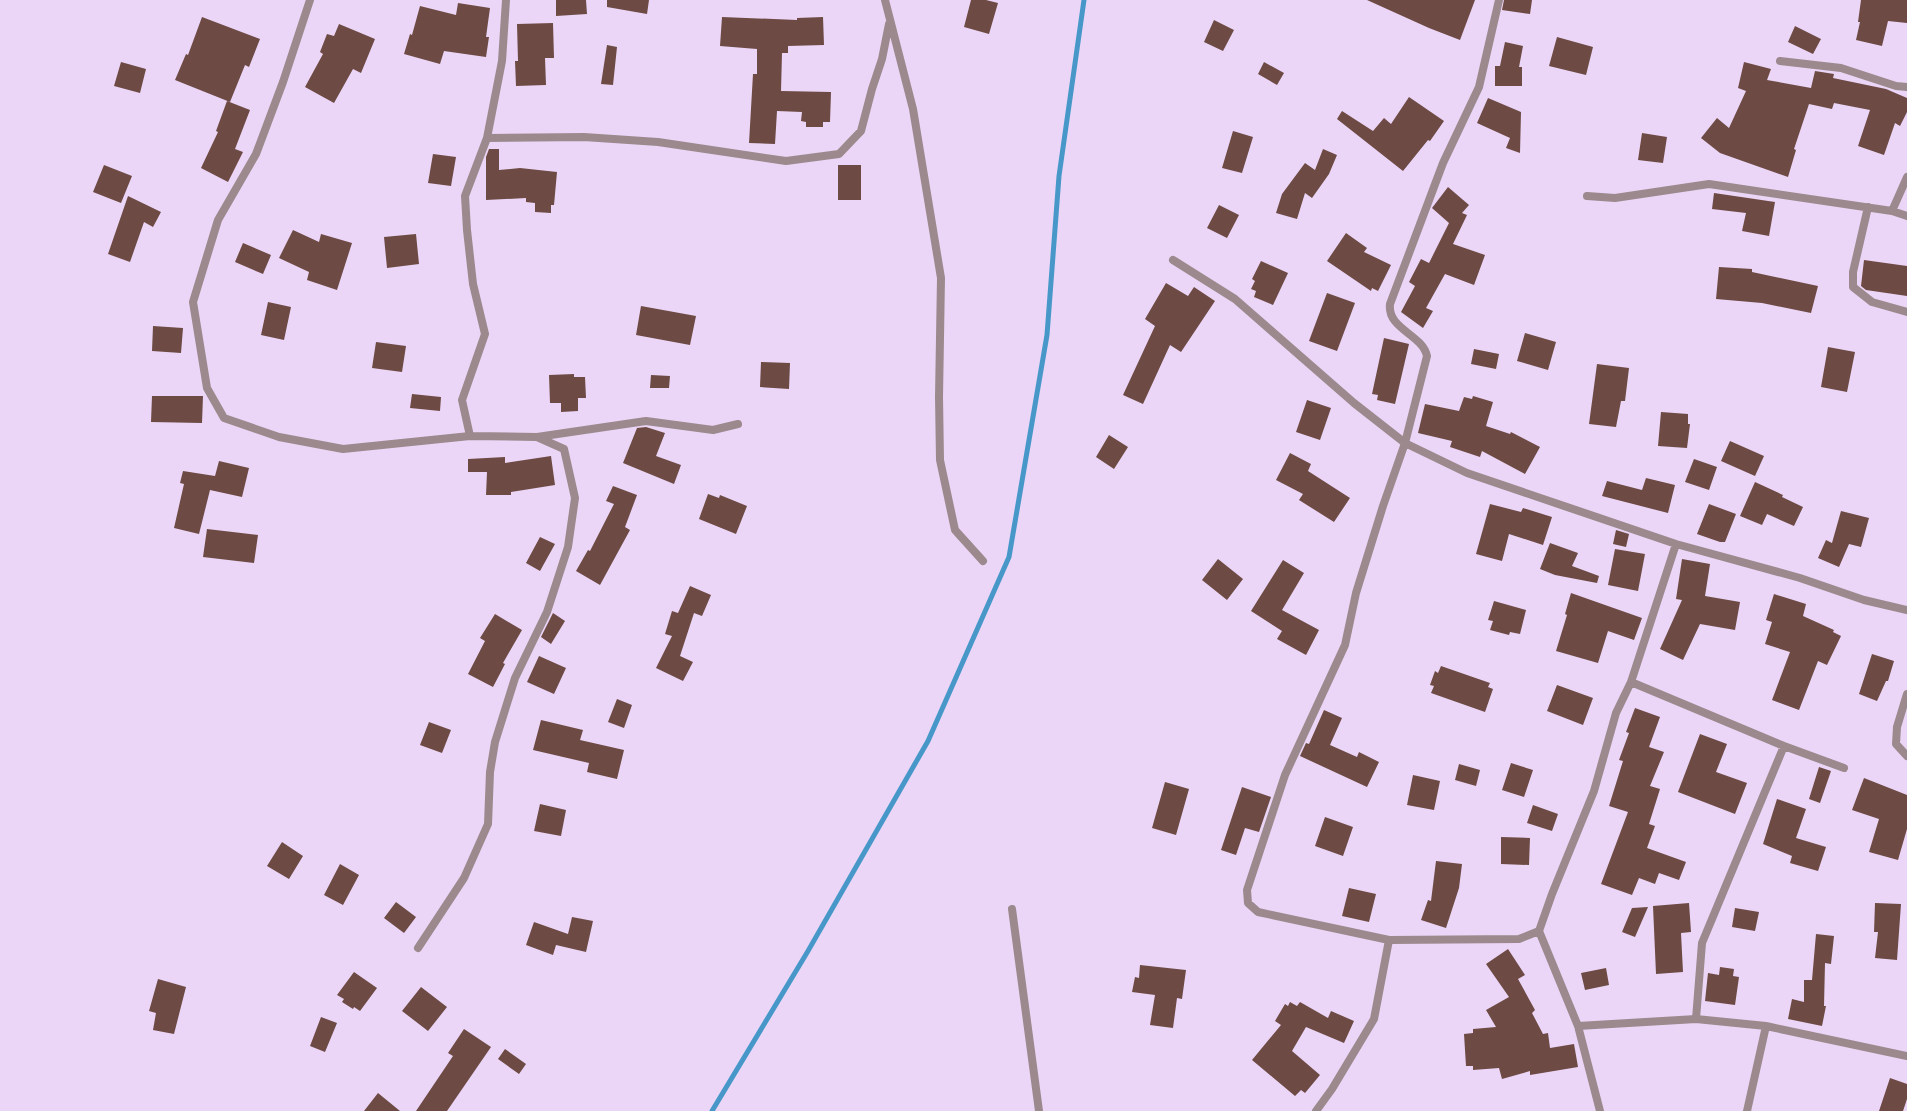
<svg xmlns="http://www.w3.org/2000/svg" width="1907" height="1111" font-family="'DejaVu Sans',sans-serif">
	<rect width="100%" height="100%" fill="#ebd6f7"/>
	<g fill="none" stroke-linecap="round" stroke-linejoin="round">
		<!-- stream -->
		<path stroke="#4798c9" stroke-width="5" d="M 712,1111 L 808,951 L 928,741 L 1009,557 L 1047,335 L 1059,176 L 1084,0"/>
	</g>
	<!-- building -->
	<path fill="#6d4a43" d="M 556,0 L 586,0 L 587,14 L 556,16 Z
		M 607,0 L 649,0 L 647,14 L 607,7 Z
		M 971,0 L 986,0 L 998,3 L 989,34 L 964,27 Z
		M 1367,0 L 1475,0 L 1460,40 L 1429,28 Z
		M 1504,0 L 1532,0 L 1530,14 L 1502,10 Z
		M 1861,0 L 1907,0 L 1907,23 L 1888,21 L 1882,46 L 1856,40 L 1860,22 L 1858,22 Z
		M 458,3 L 490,8 L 486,37 L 489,37 L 486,57 L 444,51 L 440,64 L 404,54 L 410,34 L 412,35 L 420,6 L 456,15 Z
		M 202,17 L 260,39 L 249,67 L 245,65 L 230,102 L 175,80 L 186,54 L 188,55 Z
		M 722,17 L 797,20 L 797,18 L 823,17 L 824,45 L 788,46 L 788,53 L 782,53 L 781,91 L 831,92 L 830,122 L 823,122 L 823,127 L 806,127 L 806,122 L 801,121 L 802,112 L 777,111 L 775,144 L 749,143 L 753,74 L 757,74 L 757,49 L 720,46 Z
		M 1214,20 L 1234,30 L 1223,51 L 1204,42 Z
		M 553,23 L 554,58 L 545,58 L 546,85 L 516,86 L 515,61 L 518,61 L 517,24 Z
		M 339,24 L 375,39 L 361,73 L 353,69 L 334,103 L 305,87 L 323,54 L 320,52 L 327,34 L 334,36 Z
		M 1795,26 L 1821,39 L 1813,54 L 1788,42 Z
		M 1557,37 L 1593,47 L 1586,75 L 1549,66 Z
		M 1505,42 L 1523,46 L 1519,67 L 1522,67 L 1522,86 L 1495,86 L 1495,66 L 1500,66 Z
		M 607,45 L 617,47 L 613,85 L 601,84 Z
		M 121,62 L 146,69 L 140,93 L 114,86 Z
		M 1264,62 L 1284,73 L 1277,85 L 1258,74 Z
		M 1744,62 L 1771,69 L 1767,80 L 1811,88 L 1815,71 L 1834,74 L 1833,78 L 1886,89 L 1907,98 L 1907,112 L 1900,126 L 1895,123 L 1884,155 L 1858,146 L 1870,110 L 1834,103 L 1832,109 L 1809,104 L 1794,149 L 1796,150 L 1788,177 L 1720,153 L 1701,138 L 1717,118 L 1729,128 L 1746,91 L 1738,88 Z
		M 1409,97 L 1444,121 L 1430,141 L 1428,140 L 1403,171 L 1337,119 L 1342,111 L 1373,131 L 1384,118 L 1391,124 Z
		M 1488,98 L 1521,112 L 1520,153 L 1506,148 L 1510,138 L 1477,123 Z
		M 227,101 L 250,110 L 235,149 L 243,152 L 228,182 L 201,168 L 218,132 L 216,131 Z
		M 1233,131 L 1253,137 L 1242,173 L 1222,168 Z
		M 1642,133 L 1667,137 L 1663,163 L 1638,160 Z
		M 489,149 L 499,149 L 499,170 L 520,168 L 557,172 L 554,205 L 551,205 L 551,213 L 535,212 L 535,203 L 526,202 L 526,198 L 486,200 L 486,157 Z
		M 1323,149 L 1337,155 L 1329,174 L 1312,198 L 1305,193 L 1297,219 L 1276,213 L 1282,194 L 1305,163 L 1315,170 Z
		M 433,154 L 456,157 L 451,186 L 428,183 Z
		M 104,165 L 132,176 L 121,203 L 93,192 Z
		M 838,165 L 861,165 L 861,200 L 838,200 Z
		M 1448,187 L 1469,205 L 1462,213 L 1467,215 L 1453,244 L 1485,255 L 1474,285 L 1445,274 L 1426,308 L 1433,311 L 1423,328 L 1401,312 L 1415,286 L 1409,282 L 1421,259 L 1429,263 L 1449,223 L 1432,208 Z
		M 1714,193 L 1775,202 L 1769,236 L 1742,231 L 1746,213 L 1712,209 Z
		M 128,196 L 161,212 L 153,227 L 144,222 L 130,262 L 108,254 Z
		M 1219,205 L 1239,215 L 1227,238 L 1207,228 Z
		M 293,230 L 319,242 L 321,234 L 352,243 L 337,290 L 307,280 L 309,272 L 279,258 Z
		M 1346,233 L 1367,248 L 1364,252 L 1391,265 L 1378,291 L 1372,288 L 1371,291 L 1327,261 Z
		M 416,234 L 419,264 L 387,268 L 384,237 Z
		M 243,243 L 271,255 L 263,274 L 235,262 Z
		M 1864,260 L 1907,266 L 1907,296 L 1866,290 L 1861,286 Z
		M 1261,261 L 1288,273 L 1273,305 L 1254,297 L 1256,291 L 1251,289 L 1255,281 L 1252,279 Z
		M 1719,267 L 1752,269 L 1752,272 L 1818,286 L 1811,313 L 1762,303 L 1716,299 Z
		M 1166,283 L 1188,296 L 1194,287 L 1215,301 L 1181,352 L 1170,345 L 1143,404 L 1123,395 L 1155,326 L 1145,319 Z
		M 1327,293 L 1355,303 L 1337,351 L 1309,341 Z
		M 268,302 L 291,307 L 284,340 L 261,335 Z
		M 641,306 L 696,316 L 690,345 L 636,335 Z
		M 153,326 L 183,328 L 181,353 L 152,351 Z
		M 1525,333 L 1556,342 L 1548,370 L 1517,361 Z
		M 1384,338 L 1409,344 L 1395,404 L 1377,400 L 1378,395 L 1372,394 Z
		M 376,342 L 406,346 L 402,372 L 372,368 Z
		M 1828,347 L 1855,352 L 1847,392 L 1821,387 Z
		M 1474,349 L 1499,354 L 1496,369 L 1471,364 Z
		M 761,362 L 790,363 L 789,389 L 760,387 Z
		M 1597,364 L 1629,368 L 1625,401 L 1621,401 L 1616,427 L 1589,424 Z
		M 574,374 L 574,377 L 585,377 L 586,398 L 578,398 L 578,411 L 561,412 L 561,403 L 550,403 L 549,375 Z
		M 651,375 L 670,376 L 669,388 L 650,388 Z
		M 412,394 L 441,397 L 440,411 L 410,408 Z
		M 152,396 L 203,396 L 202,423 L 151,422 Z
		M 1473,396 L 1493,402 L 1486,426 L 1510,434 L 1511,432 L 1540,447 L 1525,474 L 1482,451 L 1480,457 L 1450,447 L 1452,441 L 1418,433 L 1425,404 L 1459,411 L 1464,397 L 1472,399 Z
		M 1307,400 L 1331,408 L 1320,440 L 1296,432 Z
		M 1661,412 L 1688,414 L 1688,424 L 1690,424 L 1687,448 L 1658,446 Z
		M 646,427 L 665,433 L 656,456 L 681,465 L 674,484 L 623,463 L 637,428 Z
		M 1109,435 L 1128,447 L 1114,469 L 1096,457 Z
		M 1730,441 L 1764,456 L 1755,476 L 1721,461 Z
		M 1290,453 L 1311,464 L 1308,471 L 1350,498 L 1334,522 L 1299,500 L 1303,494 L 1276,480 Z
		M 551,456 L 555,485 L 511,492 L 511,495 L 486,495 L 487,472 L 468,472 L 468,459 L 505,457 L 505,463 Z
		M 1694,459 L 1717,467 L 1709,490 L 1685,482 Z
		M 219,461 L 249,468 L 242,497 L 210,490 L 199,534 L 174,528 L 184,484 L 180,483 L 183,471 L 215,476 Z
		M 1646,478 L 1675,485 L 1668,513 L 1602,496 L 1607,481 L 1642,490 Z
		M 1755,482 L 1783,495 L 1782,497 L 1803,507 L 1794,526 L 1767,514 L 1762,525 L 1740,516 Z
		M 613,486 L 637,495 L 625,527 L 630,530 L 600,585 L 576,571 L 588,550 L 590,551 L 614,504 L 606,501 Z
		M 708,494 L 719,498 L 720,495 L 747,506 L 736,534 L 699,519 Z
		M 1490,504 L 1521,512 L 1523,508 L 1552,517 L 1543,545 L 1509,534 L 1502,561 L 1476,554 Z
		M 1709,504 L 1736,514 L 1725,542 L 1720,542 L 1697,534 Z
		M 1841,511 L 1869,518 L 1861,547 L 1849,544 L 1839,567 L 1818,558 L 1826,540 L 1832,543 Z
		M 207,529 L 258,535 L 254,563 L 203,557 Z
		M 1616,530 L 1629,534 L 1626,547 L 1613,544 Z
		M 540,537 L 555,544 L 540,571 L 526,563 Z
		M 1550,543 L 1578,553 L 1572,566 L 1599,576 L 1597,583 L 1555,575 L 1540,569 Z
		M 1615,549 L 1645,554 L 1638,591 L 1608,585 Z
		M 1218,559 L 1243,579 L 1227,600 L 1202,580 Z
		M 1682,559 L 1710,564 L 1705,596 L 1740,602 L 1735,630 L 1700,624 L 1683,660 L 1660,649 L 1682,600 L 1676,599 Z
		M 1283,560 L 1304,573 L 1282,610 L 1319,630 L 1306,655 L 1277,639 L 1282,631 L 1251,611 Z
		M 690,586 L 711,595 L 702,616 L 694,613 L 680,656 L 693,662 L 683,681 L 656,668 L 672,636 L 665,634 L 672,611 L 678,613 Z
		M 1571,593 L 1642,618 L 1634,640 L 1608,631 L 1598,663 L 1556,651 L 1567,615 L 1565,614 Z
		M 1774,594 L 1806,604 L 1803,616 L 1834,630 L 1833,632 L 1841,636 L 1827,665 L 1818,661 L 1799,710 L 1772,700 L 1790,652 L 1765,644 L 1772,622 L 1766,620 Z
		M 1494,601 L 1526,610 L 1520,634 L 1510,632 L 1509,635 L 1490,630 L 1493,621 L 1488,620 Z
		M 553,613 L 565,621 L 551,644 L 541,637 Z
		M 495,614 L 522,630 L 503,663 L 505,664 L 493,687 L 468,674 L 485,641 L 480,638 Z
		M 1872,654 L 1894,661 L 1888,681 L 1886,681 L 1877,701 L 1859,694 Z
		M 539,656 L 566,668 L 554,694 L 527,682 Z
		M 1441,666 L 1490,683 L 1488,687 L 1493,689 L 1485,712 L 1431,693 L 1434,686 L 1430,685 L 1435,671 L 1438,673 Z
		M 1557,685 L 1593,698 L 1583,725 L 1547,711 Z
		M 617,699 L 632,705 L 624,728 L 608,722 Z
		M 1635,708 L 1660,717 L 1649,747 L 1664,752 L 1650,786 L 1660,789 L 1649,824 L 1655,826 L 1647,848 L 1686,862 L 1679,880 L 1659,873 L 1655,884 L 1639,878 L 1632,895 L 1601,884 L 1628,812 L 1609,806 L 1623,761 L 1619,760 L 1629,733 L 1626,732 Z
		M 1324,710 L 1342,718 L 1330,745 L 1357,757 L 1359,752 L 1379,762 L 1367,787 L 1300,756 L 1306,743 L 1309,744 Z
		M 541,720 L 583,730 L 580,740 L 624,750 L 617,779 L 587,772 L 589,763 L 533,750 Z
		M 429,722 L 451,730 L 442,753 L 420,745 Z
		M 1700,734 L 1727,744 L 1716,772 L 1747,783 L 1735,814 L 1678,792 Z
		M 1511,763 L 1533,770 L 1524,797 L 1502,790 Z
		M 1459,764 L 1480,770 L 1476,786 L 1455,780 Z
		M 1819,767 L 1831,771 L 1820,803 L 1809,799 Z
		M 1413,775 L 1440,781 L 1434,810 L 1407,805 Z
		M 1864,778 L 1907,795 L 1907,829 L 1898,860 L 1869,852 L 1879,819 L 1852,810 Z
		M 1165,782 L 1189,789 L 1176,835 L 1152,828 Z
		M 1242,787 L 1271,797 L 1259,832 L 1245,828 L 1236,855 L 1221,850 Z
		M 1777,799 L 1806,809 L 1796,838 L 1826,847 L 1818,871 L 1790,863 L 1792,856 L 1763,844 Z
		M 540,804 L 566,810 L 561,836 L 534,831 Z
		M 1533,805 L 1558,814 L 1552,831 L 1527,823 Z
		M 1325,817 L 1353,827 L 1343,856 L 1315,846 Z
		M 1501,837 L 1530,838 L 1529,865 L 1501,864 Z
		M 282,842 L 303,856 L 289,879 L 267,866 Z
		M 1436,861 L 1462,864 L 1459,888 L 1446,928 L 1421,920 L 1428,900 L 1431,901 Z
		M 340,864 L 359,875 L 343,905 L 324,895 Z
		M 1349,888 L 1376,894 L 1369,922 L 1342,916 Z
		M 396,902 L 416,917 L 404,933 L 384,918 Z
		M 1689,903 L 1691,932 L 1681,933 L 1683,972 L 1656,974 L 1653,906 Z
		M 1875,903 L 1901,904 L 1897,960 L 1875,958 L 1878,932 L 1874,932 Z
		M 1648,907 L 1635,937 L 1622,932 L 1632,908 Z
		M 1735,908 L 1759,912 L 1755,931 L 1732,927 Z
		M 572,917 L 593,921 L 586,952 L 556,945 L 553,955 L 526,945 L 534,922 L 568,934 Z
		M 1816,934 L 1834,936 L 1831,964 L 1825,963 L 1824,1006 L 1826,1006 L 1822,1026 L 1788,1019 L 1792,999 L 1804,1002 L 1804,980 L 1812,980 Z
		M 1508,949 L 1525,975 L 1518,979 L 1535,1010 L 1532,1013 L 1543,1034 L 1548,1033 L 1550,1048 L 1574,1044 L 1578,1067 L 1530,1075 L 1530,1071 L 1502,1079 L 1499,1068 L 1473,1070 L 1473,1066 L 1466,1066 L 1464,1034 L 1473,1033 L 1473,1029 L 1496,1027 L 1486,1010 L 1509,997 L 1486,964 Z
		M 1140,965 L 1186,970 L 1182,999 L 1177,998 L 1173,1028 L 1150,1025 L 1155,995 L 1132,992 L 1135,977 L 1139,978 Z
		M 1720,967 L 1734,969 L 1733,976 L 1739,977 L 1735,1005 L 1705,1001 L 1708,973 L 1719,975 Z
		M 1606,968 L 1609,985 L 1585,990 L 1581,973 Z
		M 354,972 L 377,988 L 360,1011 L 354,1007 L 353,1009 L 342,1002 L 344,999 L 337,995 Z
		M 158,979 L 186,987 L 174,1034 L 153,1030 L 156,1013 L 149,1011 Z
		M 421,987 L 447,1007 L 428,1031 L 402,1011 Z
		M 1290,1002 L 1297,1006 L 1300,1002 L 1328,1018 L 1331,1011 L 1354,1021 L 1344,1043 L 1306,1027 L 1292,1051 L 1320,1075 L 1305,1093 L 1301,1090 L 1295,1096 L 1252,1060 L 1281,1025 L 1275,1021 L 1285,1004 L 1288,1006 Z
		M 321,1017 L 337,1023 L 325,1052 L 310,1046 Z
		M 464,1029 L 491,1047 L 447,1111 L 416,1111 L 453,1056 L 448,1053 Z
		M 505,1049 L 526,1064 L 519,1074 L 498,1059 Z
		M 1890,1078 L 1907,1084 L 1907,1099 L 1903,1111 L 1879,1111 Z
		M 378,1093 L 400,1111 L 364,1111 Z"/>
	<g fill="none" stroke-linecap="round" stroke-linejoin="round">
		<!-- street -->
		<path stroke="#9b898d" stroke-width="8" d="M 310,0 L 283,82 L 256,154 L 218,220 L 193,302 L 207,388 L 224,418 L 279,437 L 343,449 L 470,436 L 462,400 L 485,334 L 473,284 L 467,230 L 465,196 L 487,138 L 502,61 L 506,0
			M 885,0 L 913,109 L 941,278 L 939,397 L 940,460 L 955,530 L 983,561
			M 1499,0 L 1479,87 L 1443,163 L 1390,304 C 1387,329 1422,334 1427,356 L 1405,443 L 1383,506 L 1356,593 L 1345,645 L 1285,775 L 1247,890 L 1248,903 L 1258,912 L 1389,940 L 1519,939 L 1539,931
			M 1780,61 L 1841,68 L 1896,86 L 1907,87
			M 487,138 L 584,137 L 658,142 L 786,161 L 839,154 L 861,131 L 872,89 L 882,59 L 889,24
			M 1587,196 L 1615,198 L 1709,184 L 1892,211 L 1907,216
			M 1868,207 L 1853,272 L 1853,287 L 1872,302 L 1907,312
			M 1892,211 L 1907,177
			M 1173,260 L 1235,299 L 1354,403 L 1405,443 L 1467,473 L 1676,544 L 1800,578 L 1864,600 L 1907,610
			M 537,437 L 646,421 L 713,430 L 738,424
			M 1631,682 L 1784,746 L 1844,768
			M 1907,694 L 1897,727 L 1896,744 L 1907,756
			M 1012,909 L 1039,1111
			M 418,948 L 464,878 L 488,824 L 490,772 L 495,742 L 515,678 L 547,612 L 568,547 L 575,498 L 564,449 L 537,437 L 470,436
			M 1696,1019 L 1702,943 L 1784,746
			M 1578,1026 L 1696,1019 L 1766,1026 L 1907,1056
			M 1316,1111 L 1332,1089 L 1374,1019 L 1389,940
			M 1600,1111 L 1578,1026 L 1539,931 L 1552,894 L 1594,791 L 1616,713 L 1631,682 L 1676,544
			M 1747,1111 L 1766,1026"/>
	</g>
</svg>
